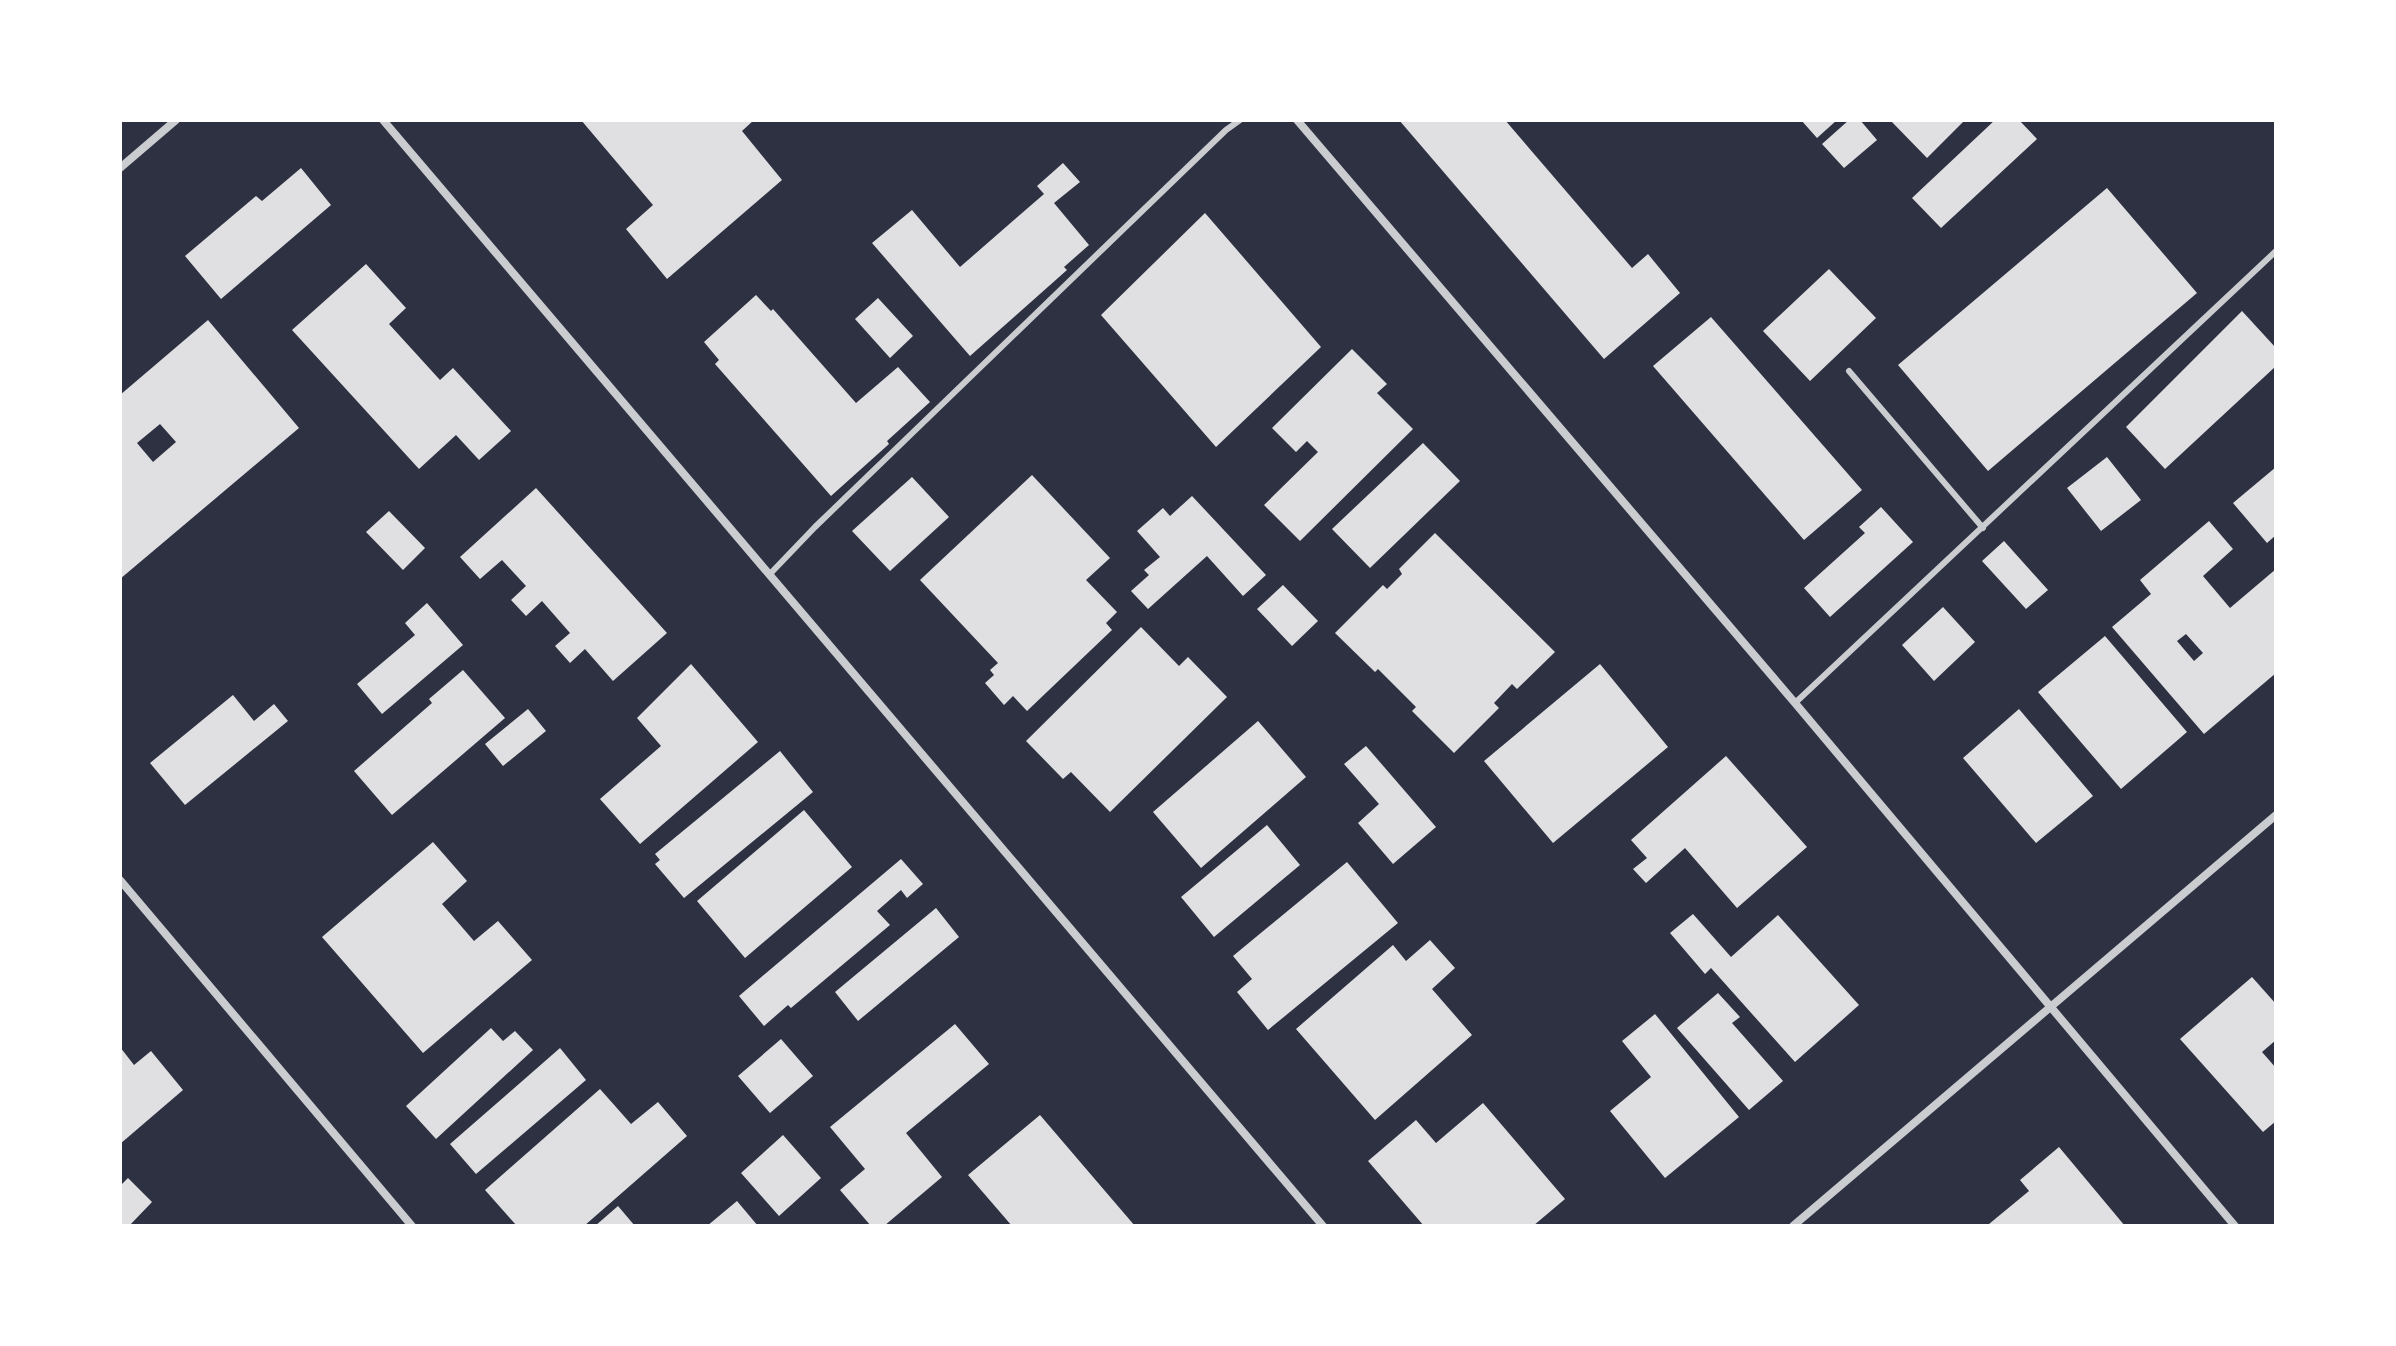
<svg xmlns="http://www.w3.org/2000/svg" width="2396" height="1346" font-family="Cabin,sans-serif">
	<rect width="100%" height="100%" fill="#2d3142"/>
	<!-- building -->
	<path fill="#e0e0e3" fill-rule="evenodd" d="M 581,120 L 754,120 L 742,131 L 782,180 L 667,279 L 626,229 L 653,205 Z
		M 1399,120 L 1505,120 L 1632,268 L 1648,254 L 1680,293 L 1604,359 Z
		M 1801,120 L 1837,120 L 1817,138 Z
		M 1849,120 L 1860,120 L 1877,140 L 1844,168 L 1822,144 Z
		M 1890,120 L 1965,120 L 1927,158 Z
		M 1995,120 L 2019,120 L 2037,139 L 1941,228 L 1912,198 Z
		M 1063,163 L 1080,182 L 1054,203 L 1089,245 L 1064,267 L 1067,270 L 970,356 L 872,243 L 912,210 L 960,267 L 1044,194 L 1037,186 Z
		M 301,168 L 331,205 L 221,299 L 185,256 L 256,196 L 262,201 Z
		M 2107,188 L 2197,293 L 1988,471 L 1898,365 Z
		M 1205,213 L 1321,347 L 1216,447 L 1101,315 Z
		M 366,264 L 406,308 L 389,324 L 440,380 L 453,368 L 511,431 L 479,460 L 456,435 L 419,469 L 292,330 Z
		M 1829,269 L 1876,318 L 1810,381 L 1763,331 Z
		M 756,295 L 771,311 L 773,309 L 856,403 L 898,367 L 930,402 L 887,441 L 889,444 L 831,496 L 715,364 L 719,360 L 704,342 Z
		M 878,298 L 913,336 L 890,358 L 855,319 Z
		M 2242,311 L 2276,348 L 2276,366 L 2165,469 L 2126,427 Z
		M 1711,317 L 1862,490 L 1804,540 L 1653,366 Z
		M 208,320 L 299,428 L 120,579 L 120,395 ZM 160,424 L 176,442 L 153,462 L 137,443 Z
		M 1352,349 L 1387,384 L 1377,393 L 1413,429 L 1300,541 L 1264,505 L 1318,452 L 1307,441 L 1296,452 L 1272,428 Z
		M 1423,443 L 1460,481 L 1370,568 L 1332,529 Z
		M 2107,457 L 2141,500 L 2101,531 L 2067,488 Z
		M 2276,467 L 2276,535 L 2267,543 L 2233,503 Z
		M 1032,475 L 1110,558 L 1086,580 L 1117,612 L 1106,623 L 1112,630 L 1027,711 L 1013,696 L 1004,705 L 985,683 L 994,675 L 990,670 L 998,663 L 920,580 Z
		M 912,477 L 949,517 L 890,571 L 852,531 Z
		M 536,488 L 667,633 L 613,681 L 585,649 L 570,663 L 555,646 L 570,633 L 542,601 L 526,616 L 511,600 L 526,586 L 502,560 L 480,579 L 460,557 Z
		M 1192,496 L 1266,575 L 1243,596 L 1207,556 L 1148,609 L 1131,591 L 1149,575 L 1144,570 L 1160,557 L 1137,531 L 1163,508 L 1170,516 Z
		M 1881,507 L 1913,542 L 1830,617 L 1804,588 L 1865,533 L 1859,527 Z
		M 389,511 L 425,548 L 403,570 L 366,532 Z
		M 2209,521 L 2233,549 L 2203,576 L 2230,608 L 2276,569 L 2276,673 L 2204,734 L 2112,627 L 2151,594 L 2140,580 ZM 2186,634 L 2203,653 L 2194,661 L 2177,641 Z
		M 1435,533 L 1555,652 L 1517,689 L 1512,684 L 1494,703 L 1499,708 L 1454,753 L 1412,711 L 1416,707 L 1378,669 L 1375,672 L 1335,633 L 1383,585 L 1387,589 L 1402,574 L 1399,569 Z
		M 2004,541 L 2048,590 L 2026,609 L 1982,561 Z
		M 1283,585 L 1318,621 L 1292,646 L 1257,609 Z
		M 427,603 L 463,645 L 382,714 L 357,684 L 415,635 L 405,623 Z
		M 1943,607 L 1975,642 L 1934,681 L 1902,645 Z
		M 1141,627 L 1179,666 L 1188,657 L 1227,697 L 1110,812 L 1071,772 L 1063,779 L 1026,741 Z
		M 2105,636 L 2187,732 L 2121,789 L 2038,692 Z
		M 691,664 L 758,742 L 640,844 L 600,799 L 661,746 L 637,718 Z
		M 1600,664 L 1668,747 L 1553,843 L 1484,761 Z
		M 463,670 L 505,718 L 392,815 L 354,771 L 432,703 L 429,699 Z
		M 233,695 L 254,721 L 274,704 L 288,721 L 185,805 L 150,763 Z
		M 528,709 L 546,731 L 503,766 L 485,744 Z
		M 2019,709 L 2093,796 L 2036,843 L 1963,758 Z
		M 1258,721 L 1306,777 L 1201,868 L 1153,812 Z
		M 1366,746 L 1436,827 L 1393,864 L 1358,823 L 1379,804 L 1344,764 Z
		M 780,751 L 813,792 L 684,898 L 655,864 L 660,860 L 655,854 Z
		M 1726,756 L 1807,847 L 1737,908 L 1685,848 L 1646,883 L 1633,869 L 1647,858 L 1631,840 Z
		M 804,810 L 852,867 L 745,958 L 697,901 Z
		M 1267,825 L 1300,865 L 1214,937 L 1181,897 Z
		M 433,842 L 467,881 L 442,904 L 474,941 L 498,921 L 532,960 L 423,1053 L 322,937 Z
		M 901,859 L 923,884 L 907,898 L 901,890 L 877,911 L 890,925 L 791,1008 L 788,1005 L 764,1026 L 739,996 Z
		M 1347,862 L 1398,923 L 1268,1030 L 1237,992 L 1252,979 L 1233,956 Z
		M 936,908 L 959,937 L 858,1021 L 835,992 Z
		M 1693,914 L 1731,957 L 1778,915 L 1859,1005 L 1795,1062 L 1711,968 L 1705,974 L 1670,933 Z
		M 1430,940 L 1455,968 L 1432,989 L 1472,1035 L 1375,1120 L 1296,1029 L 1393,945 L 1406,961 Z
		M 2252,977 L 2276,1004 L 2276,1040 L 2262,1052 L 2276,1068 L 2276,1121 L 2263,1132 L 2180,1039 Z
		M 1718,993 L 1740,1017 L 1732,1023 L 1783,1081 L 1749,1110 L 1677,1028 Z
		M 1655,1014 L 1739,1117 L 1665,1178 L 1610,1111 L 1651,1077 L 1622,1041 Z
		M 955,1024 L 989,1064 L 906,1133 L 942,1177 L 884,1226 L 871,1226 L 840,1190 L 865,1169 L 830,1127 Z
		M 491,1028 L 503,1041 L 515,1031 L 533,1050 L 436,1139 L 406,1106 Z
		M 781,1039 L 813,1076 L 770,1113 L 738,1076 Z
		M 120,1047 L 134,1065 L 151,1051 L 183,1090 L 120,1144 Z
		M 560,1048 L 586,1080 L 476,1174 L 450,1144 Z
		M 600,1089 L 631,1124 L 658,1102 L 687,1136 L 584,1226 L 517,1226 L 485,1190 Z
		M 1483,1103 L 1565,1199 L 1533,1226 L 1424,1226 L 1368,1161 L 1416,1120 L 1436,1143 Z
		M 1040,1115 L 1105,1191 L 1135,1226 L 1012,1226 L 968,1175 Z
		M 783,1135 L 821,1178 L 779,1216 L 741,1173 Z
		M 2059,1147 L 2125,1226 L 1990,1226 L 1989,1224 L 2029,1191 L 2020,1180 Z
		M 128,1178 L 152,1202 L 129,1226 L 120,1226 L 120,1186 Z
		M 737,1201 L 758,1226 L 707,1226 Z
		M 618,1206 L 635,1226 L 595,1226 Z"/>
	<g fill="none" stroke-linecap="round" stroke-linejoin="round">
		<!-- service -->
		<path stroke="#caccd0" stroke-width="6" d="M 1849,371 L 1983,528
			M 769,575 L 815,527 L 1226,130 L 1240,120
			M 1795,703 L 2276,251"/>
		<!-- minor -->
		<path stroke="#caccd0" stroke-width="8" d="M 383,120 L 1323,1226
			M 1297,120 L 1795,703 L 2235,1226
			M 120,168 L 176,120
			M 120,880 L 412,1226
			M 1793,1226 L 2276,815"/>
	</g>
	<!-- border -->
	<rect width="2396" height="1346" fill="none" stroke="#ffffff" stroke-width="244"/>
</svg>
